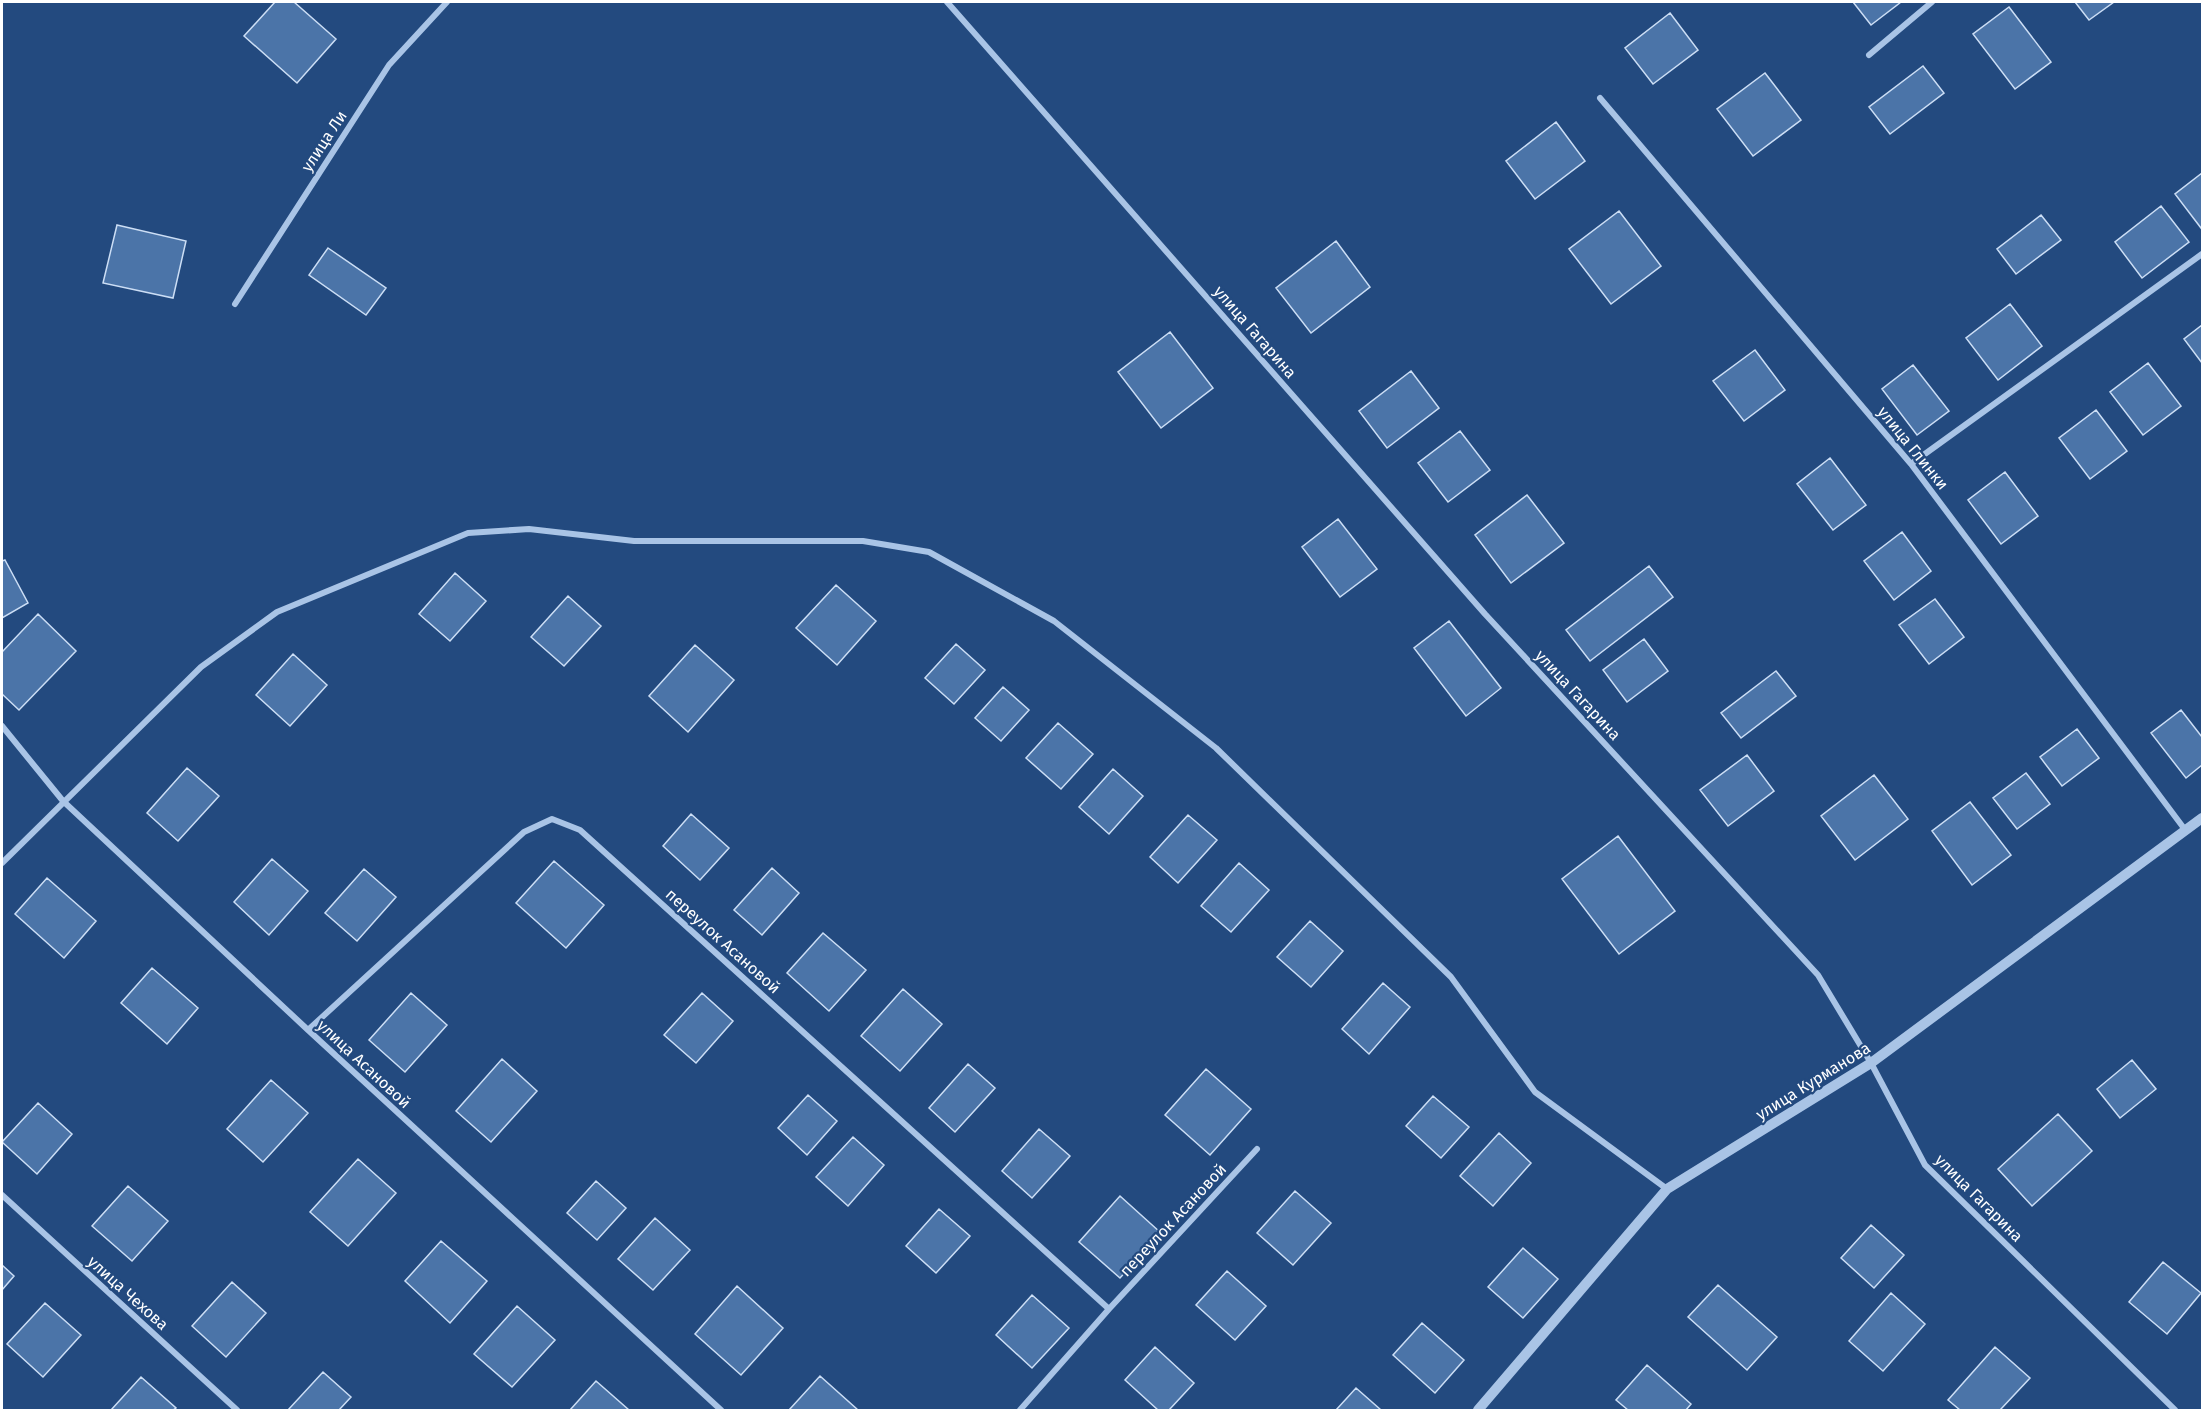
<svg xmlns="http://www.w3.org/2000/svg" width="2204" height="1412" font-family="'Fira Sans',sans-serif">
	<rect width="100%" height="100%" fill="#234a7f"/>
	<!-- building -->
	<path fill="#4b74a8" stroke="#ccdef5" stroke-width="1.5" d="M 275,2 L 294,2 L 336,39 L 297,83 L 244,36 Z
		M 1853,2 L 1901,2 L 1871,25 Z
		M 2075,2 L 2114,2 L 2089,20 Z
		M 2009,7 L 2051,62 L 2015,89 L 1973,34 Z
		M 1670,13 L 1698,50 L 1653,84 L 1625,48 Z
		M 1923,66 L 1944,93 L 1890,134 L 1869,107 Z
		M 1765,73 L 1801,120 L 1753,156 L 1717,109 Z
		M 1556,122 L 1585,161 L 1535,199 L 1506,161 Z
		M 2202,173 L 2202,227 L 2201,228 L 2175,194 Z
		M 2161,206 L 2189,242 L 2142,278 L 2115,242 Z
		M 1619,211 L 1661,266 L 1611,304 L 1569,249 Z
		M 2041,215 L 2061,240 L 2016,274 L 1997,249 Z
		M 117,225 L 186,241 L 173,298 L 103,283 Z
		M 1336,241 L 1370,287 L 1311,333 L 1276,288 Z
		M 328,248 L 386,288 L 366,315 L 309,275 Z
		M 2010,304 L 2042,346 L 1998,380 L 1966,338 Z
		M 2202,325 L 2202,363 L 2184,339 Z
		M 1170,332 L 1213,388 L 1161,428 L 1118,372 Z
		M 1755,350 L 1785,390 L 1744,421 L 1713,381 Z
		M 2148,363 L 2181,406 L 2143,435 L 2110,392 Z
		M 1913,365 L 1949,411 L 1917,435 L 1882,389 Z
		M 1411,371 L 1439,408 L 1387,448 L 1359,411 Z
		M 2096,410 L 2127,451 L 2090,479 L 2059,438 Z
		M 1460,431 L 1490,470 L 1448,502 L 1418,463 Z
		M 1830,458 L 1866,505 L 1833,530 L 1797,484 Z
		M 2005,472 L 2038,516 L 2001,544 L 1968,500 Z
		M 1527,495 L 1564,543 L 1511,583 L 1475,535 Z
		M 1338,519 L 1377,569 L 1340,597 L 1302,547 Z
		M 1902,532 L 1931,571 L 1894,600 L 1864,561 Z
		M 5,560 L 28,603 L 2,618 L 2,561 Z
		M 1649,566 L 1673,597 L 1590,661 L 1566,630 Z
		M 455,573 L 486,601 L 450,641 L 419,614 Z
		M 836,585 L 876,621 L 837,665 L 796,628 Z
		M 568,596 L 601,626 L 564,666 L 531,637 Z
		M 1935,599 L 1964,637 L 1929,664 L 1899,625 Z
		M 38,614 L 76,651 L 19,710 L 2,694 L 2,652 Z
		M 1449,621 L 1501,688 L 1466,716 L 1414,648 Z
		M 1644,639 L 1668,671 L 1627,702 L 1603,670 Z
		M 956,644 L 985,670 L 954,704 L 925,678 Z
		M 695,645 L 734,680 L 688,732 L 649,696 Z
		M 293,654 L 327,685 L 290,726 L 256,695 Z
		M 1776,671 L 1796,696 L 1741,738 L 1721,713 Z
		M 1003,687 L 1029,710 L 1001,741 L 975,718 Z
		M 2181,710 L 2202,737 L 2202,765 L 2186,778 L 2151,733 Z
		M 1058,723 L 1093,754 L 1061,789 L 1026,758 Z
		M 2077,729 L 2099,758 L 2062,786 L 2040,757 Z
		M 1747,755 L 1774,791 L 1728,826 L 1700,790 Z
		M 187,768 L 219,796 L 178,841 L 147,813 Z
		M 1113,769 L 1143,796 L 1109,834 L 1079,807 Z
		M 2026,773 L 2050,804 L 2017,829 L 1993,798 Z
		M 1874,775 L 1908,819 L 1855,860 L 1821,816 Z
		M 1970,802 L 2011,855 L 1972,885 L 1932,831 Z
		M 691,814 L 729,848 L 700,880 L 663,846 Z
		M 1188,815 L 1217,840 L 1178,883 L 1150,857 Z
		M 1618,836 L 1675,911 L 1619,954 L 1562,879 Z
		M 272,859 L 308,891 L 269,935 L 234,902 Z
		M 554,861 L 604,905 L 566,948 L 516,903 Z
		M 1239,863 L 1269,890 L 1231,932 L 1201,906 Z
		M 772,868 L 799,893 L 762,935 L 734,910 Z
		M 364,869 L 396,897 L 357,941 L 325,913 Z
		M 47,878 L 96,921 L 64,958 L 15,914 Z
		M 1310,921 L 1343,951 L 1311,987 L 1277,957 Z
		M 823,933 L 866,970 L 829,1011 L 787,973 Z
		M 152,968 L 198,1008 L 167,1044 L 121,1003 Z
		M 1383,983 L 1410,1007 L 1369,1054 L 1342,1029 Z
		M 903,989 L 942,1024 L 900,1071 L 861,1036 Z
		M 411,993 L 447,1025 L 405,1072 L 369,1040 Z
		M 702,993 L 733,1021 L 696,1063 L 664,1035 Z
		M 502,1059 L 537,1091 L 491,1142 L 456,1111 Z
		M 2132,1060 L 2156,1089 L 2120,1118 L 2097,1089 Z
		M 968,1064 L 995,1088 L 955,1132 L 929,1108 Z
		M 1206,1069 L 1251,1109 L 1210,1155 L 1165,1115 Z
		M 271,1080 L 308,1113 L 263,1162 L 227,1129 Z
		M 808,1095 L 837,1121 L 807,1155 L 778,1128 Z
		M 1433,1096 L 1469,1127 L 1441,1158 L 1406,1126 Z
		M 38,1103 L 72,1134 L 37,1174 L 2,1142 Z
		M 2058,1114 L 2092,1151 L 2032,1206 L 1998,1169 Z
		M 1039,1129 L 1070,1156 L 1032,1198 L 1002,1171 Z
		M 1499,1133 L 1531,1163 L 1493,1206 L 1460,1176 Z
		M 853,1137 L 884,1165 L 848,1206 L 816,1177 Z
		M 358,1159 L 396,1193 L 348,1246 L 310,1212 Z
		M 596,1181 L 626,1208 L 597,1240 L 567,1213 Z
		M 128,1186 L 168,1221 L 132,1261 L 92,1226 Z
		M 1295,1191 L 1331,1223 L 1293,1265 L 1257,1233 Z
		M 1120,1196 L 1161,1233 L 1120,1278 L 1079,1242 Z
		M 939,1209 L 970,1236 L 936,1273 L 906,1246 Z
		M 655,1218 L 690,1250 L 653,1290 L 618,1259 Z
		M 1871,1225 L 1904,1255 L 1874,1288 L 1841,1258 Z
		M 441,1241 L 487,1281 L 450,1323 L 405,1281 Z
		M 1523,1248 L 1558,1279 L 1523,1318 L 1488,1287 Z
		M 2163,1262 L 2201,1293 L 2167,1334 L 2129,1302 Z
		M 2,1265 L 14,1276 L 2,1290 Z
		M 1227,1271 L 1266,1306 L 1235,1340 L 1196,1305 Z
		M 232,1282 L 266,1313 L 226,1357 L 192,1326 Z
		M 1718,1285 L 1777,1337 L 1747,1370 L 1688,1317 Z
		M 737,1286 L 783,1328 L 741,1375 L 695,1334 Z
		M 1891,1293 L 1925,1324 L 1883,1371 L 1849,1341 Z
		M 1032,1295 L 1069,1328 L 1032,1368 L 996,1335 Z
		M 45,1303 L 81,1335 L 43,1377 L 7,1344 Z
		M 517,1306 L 555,1340 L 512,1387 L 474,1354 Z
		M 1422,1323 L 1464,1360 L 1435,1393 L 1393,1355 Z
		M 1155,1347 L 1194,1383 L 1169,1410 L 1158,1410 L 1125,1380 Z
		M 1995,1347 L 2030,1378 L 2000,1410 L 1960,1410 L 1948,1400 Z
		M 1647,1365 L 1691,1404 L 1686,1410 L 1628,1410 L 1616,1400 Z
		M 323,1372 L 351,1397 L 339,1410 L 288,1410 Z
		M 820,1376 L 858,1410 L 789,1410 Z
		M 141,1377 L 176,1408 L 173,1410 L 111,1410 Z
		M 596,1381 L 629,1410 L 570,1410 Z
		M 1356,1388 L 1381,1410 L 1336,1410 Z"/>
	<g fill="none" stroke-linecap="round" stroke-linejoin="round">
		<!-- minor -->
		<path stroke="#a9c4e6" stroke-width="6" d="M 947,2 L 1485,614 L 1818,975 L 1871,1063 L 1925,1165 L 2175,1410
			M 1869,55 L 1932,2
			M 1600,98 L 1911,464 L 2186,831
			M 235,304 L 389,65 L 447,2
			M 1911,464 L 2202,254
			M 2,726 L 63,801 L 308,1030 L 721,1410
			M 2,863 L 201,667 L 277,612 L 468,533 L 529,529 L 634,541 L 863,541 L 929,552 L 1054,621 L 1216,748 L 1451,977 L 1535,1092 L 1667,1189
			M 308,1030 L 524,832 L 552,819 L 580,830 L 1109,1309
			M 2,1195 L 237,1410
			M 1020,1410 L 1109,1309 L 1257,1149"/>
		<!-- tertiary -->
		<path stroke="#a9c4e6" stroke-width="10" d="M 1478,1410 L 1667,1189 L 1871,1063 L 2202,818"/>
	</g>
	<g text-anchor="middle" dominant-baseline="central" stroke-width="4.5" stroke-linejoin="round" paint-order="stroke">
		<!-- street labels -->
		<g font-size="16" fill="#fff" stroke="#234a7f">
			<text transform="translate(324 141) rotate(-57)">улица Ли</text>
			<text transform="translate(1255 332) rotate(49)">улица Гагарина</text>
			<text transform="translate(1913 448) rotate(51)">улица Глинки</text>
			<text transform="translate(1578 695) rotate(47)">улица Гагарина</text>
			<text transform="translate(723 941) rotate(42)">переулок Асановой</text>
			<text transform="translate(364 1064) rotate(43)">улица Асановой</text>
			<text transform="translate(1813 1081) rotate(-32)">улица Курманова</text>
			<text transform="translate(1979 1198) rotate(45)">улица Гагарина</text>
			<text transform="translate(1173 1220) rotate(-47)">переулок Асановой</text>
			<text transform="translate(128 1293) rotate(42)">улица Чехова</text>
		</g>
	</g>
	<!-- border -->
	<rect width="2204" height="1412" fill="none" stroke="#ffffff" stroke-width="6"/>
</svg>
